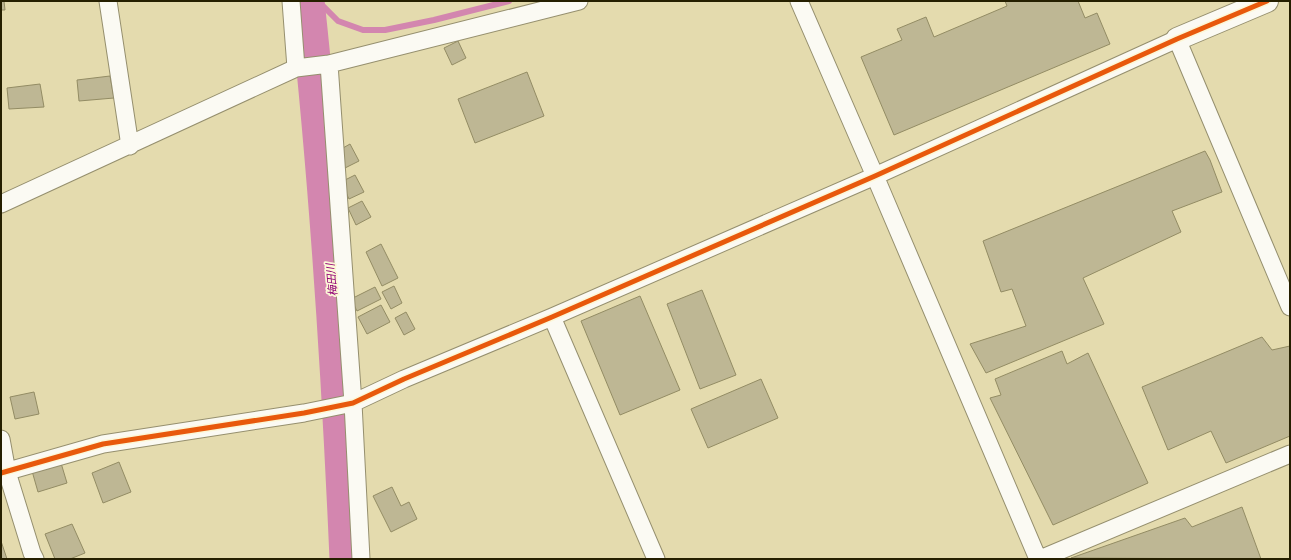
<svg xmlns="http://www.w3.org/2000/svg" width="1291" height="560" font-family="Lato,'Noto Sans JP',sans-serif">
	<rect width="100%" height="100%" fill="#e4dbae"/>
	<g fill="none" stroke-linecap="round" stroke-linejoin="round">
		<!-- stream -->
		<path stroke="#d386af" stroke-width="6" d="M 318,1 L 338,21 L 363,30 L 385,30 L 434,20 L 509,1"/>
		<!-- river -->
		<path stroke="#d386af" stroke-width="35" d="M 307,1 C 327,186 339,373 347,559"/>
	</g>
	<!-- building -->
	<path fill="#beb794" stroke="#938c64" d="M 1,1 L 4,1 L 5,10 L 1,10 Z
		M 1005,1 L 1078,1 L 1085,18 L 1097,13 L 1110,44 L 894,135 L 861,57 L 902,40 L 897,29 L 926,17 L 934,37 L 1007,6 Z
		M 458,41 L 466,58 L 452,65 L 444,48 Z
		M 527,72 L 544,116 L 475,143 L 458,99 Z
		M 110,76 L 114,98 L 79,101 L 77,80 Z
		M 40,84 L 44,107 L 9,109 L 7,88 Z
		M 350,144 L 359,161 L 345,168 L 336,152 Z
		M 1205,151 L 1210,160 L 1222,192 L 1172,211 L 1181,232 L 1083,278 L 1104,324 L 986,373 L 970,344 L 1026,326 L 1012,289 L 1001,292 L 983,241 Z
		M 355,175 L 364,192 L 349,199 L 341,182 Z
		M 362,201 L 371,217 L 356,225 L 348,208 Z
		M 381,244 L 398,278 L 382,286 L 366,252 Z
		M 394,286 L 402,303 L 391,309 L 382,292 Z
		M 375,287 L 381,299 L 357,311 L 351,299 Z
		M 702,290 L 736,375 L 700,389 L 667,304 Z
		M 640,296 L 680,390 L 620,415 L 581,321 Z
		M 381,305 L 390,322 L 367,334 L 358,317 Z
		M 406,312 L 415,329 L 404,335 L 395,318 Z
		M 1262,337 L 1272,350 L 1290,346 L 1290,436 L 1226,463 L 1211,431 L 1168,450 L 1142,387 Z
		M 1062,351 L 1067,364 L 1088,353 L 1148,483 L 1053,525 L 990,398 L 1001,395 L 995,379 Z
		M 761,379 L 778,418 L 708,448 L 691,409 Z
		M 34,392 L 39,414 L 15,419 L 10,397 Z
		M 119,462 L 131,492 L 103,503 L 92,473 Z
		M 61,463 L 67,483 L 38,492 L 32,471 Z
		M 392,487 L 401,506 L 409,502 L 417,519 L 391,532 L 373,496 Z
		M 1242,507 L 1261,559 L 1071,558 L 1185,518 L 1192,527 Z
		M 72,524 L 85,553 L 70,559 L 55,559 L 45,534 Z
		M 1,541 L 7,559 L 1,559 Z"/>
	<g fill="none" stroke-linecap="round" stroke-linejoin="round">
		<defs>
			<path id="street" d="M 108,1 L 130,146
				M 291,1 L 296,68
				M 799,1 L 875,176 L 1038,559
				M 329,64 L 353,403 L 361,559
				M 1,204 L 296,68 L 329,64 L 579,1
				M 552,317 L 656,559
				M 1,439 L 7,472 L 32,553 L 35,559
				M 1,473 L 103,444 L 304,413 L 353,403 L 404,379 L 552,317 L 875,176 L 1177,39 L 1290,307
				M 1040,559 L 1290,454"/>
			<path id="secondary" d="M 1177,39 L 1267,1"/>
		</defs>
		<!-- street casing -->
		<use href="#street" stroke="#958f6e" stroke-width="19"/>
		<!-- secondary casing -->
		<use href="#secondary" stroke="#958f6e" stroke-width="24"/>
		<!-- street -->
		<use href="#street" stroke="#fbfaf3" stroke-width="17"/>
		<!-- secondary -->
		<use href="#secondary" stroke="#fbfaf3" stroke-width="22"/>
		<defs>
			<path id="cycleway" d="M 1,473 L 103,444 L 304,413 L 353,403 L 404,379 L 552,317 L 875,176 L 1177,39 L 1267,1"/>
		</defs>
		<!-- cycleway casing -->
		<use href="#cycleway" stroke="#fcf7d7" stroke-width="8"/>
		<!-- cycleway -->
		<use href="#cycleway" stroke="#e8590c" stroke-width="5"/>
	</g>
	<g text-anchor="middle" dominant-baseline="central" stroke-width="3.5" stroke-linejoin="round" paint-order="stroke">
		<!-- water labels -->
		<g font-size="11" font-style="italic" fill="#910176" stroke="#fcf7d7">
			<text transform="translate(331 280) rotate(-95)">梅田川</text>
		</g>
	</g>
	<!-- border -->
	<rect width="1291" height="560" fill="none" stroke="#251f00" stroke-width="4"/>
</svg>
